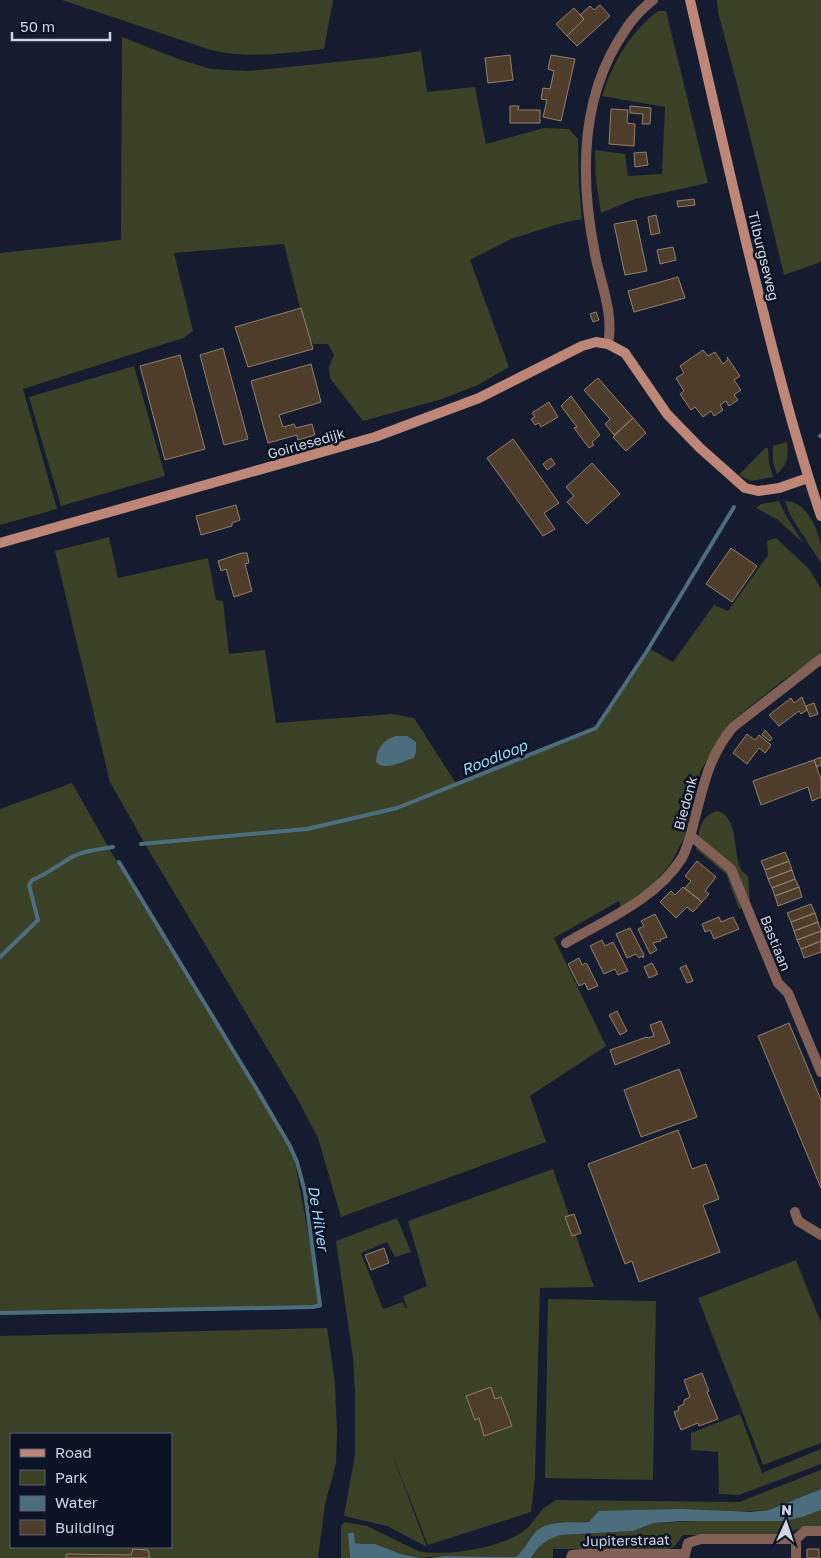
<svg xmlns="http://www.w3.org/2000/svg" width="821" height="1558" font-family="'Golos Text',sans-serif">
	<rect width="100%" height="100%" fill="#151c2f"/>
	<!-- green -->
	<path fill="#3a4126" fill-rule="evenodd" d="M 62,0 L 333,0 L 324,49 C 286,53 249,59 211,50 Z
		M 717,0 L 821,0 L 821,262 L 784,275 L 745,115 L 718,12 Z
		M 658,11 L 666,11 L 708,183 L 635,199 L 601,213 L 596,180 L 595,150 L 625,154 L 628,176 L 662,174 L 665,107 L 602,96 C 612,64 631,31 658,11 Z
		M 122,37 L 181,60 L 211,69 L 248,71 L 375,58 L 421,51 L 427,92 L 475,87 L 486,144 L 544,128 L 569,129 L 578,139 L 579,185 L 582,219 L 558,224 L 511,239 L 470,260 L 509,367 L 478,385 L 442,399 L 363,421 L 330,378 L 329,367 L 334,355 L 328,344 L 313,344 L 307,335 L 284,244 L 174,253 L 193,331 L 183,338 L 23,389 L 57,509 L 0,525 L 0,253 L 121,240 Z
		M 134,366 L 165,476 L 61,506 L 29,397 Z
		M 787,442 C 789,455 787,466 777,474 L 773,462 L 773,446 Z
		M 765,448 L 768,448 L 769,463 L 773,477 L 751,481 L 739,475 Z
		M 779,501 L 785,514 L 803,543 L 778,520 L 756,508 L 761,504 Z
		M 785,501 C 805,500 819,529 821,547 C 821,552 821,558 821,563 L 790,515 Z
		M 109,537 L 118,578 L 208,558 L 216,600 L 223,601 L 229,654 L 265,650 L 276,723 L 392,714 L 414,718 L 457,785 L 597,729 L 650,649 L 673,662 L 714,605 L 728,611 L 768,555 L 767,541 L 776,538 L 809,569 L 821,589 L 821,654 L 781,682 L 729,723 L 700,772 L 684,838 L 670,865 L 649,888 L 621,907 L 619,901 L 554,938 L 606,1046 L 530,1096 L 546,1142 L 341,1217 L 318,1138 L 297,1098 L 145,844 L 110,782 L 55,551 Z
		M 72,783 L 110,850 L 285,1136 L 294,1157 L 322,1308 L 0,1315 L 0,809 Z
		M 716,811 C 740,814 732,857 742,871 C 744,873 746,874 748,876 L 750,905 L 739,909 L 726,874 L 696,849 C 700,832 698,818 716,811 Z
		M 553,1169 L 594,1287 L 540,1288 L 535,1477 L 531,1512 L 428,1545 L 391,1451 L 427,1547 L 387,1526 L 344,1516 L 355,1455 L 355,1391 L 353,1358 L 336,1241 L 397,1218 L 411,1252 L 395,1257 L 387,1242 L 361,1253 L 383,1309 L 403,1302 L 405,1308 L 407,1308 L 403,1296 L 427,1286 L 408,1221 Z
		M 796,1260 L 821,1323 L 821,1443 L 763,1465 L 698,1298 Z
		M 548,1299 L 656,1301 L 653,1480 L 545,1478 Z
		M 327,1328 L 335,1383 L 337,1433 L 336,1463 L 325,1504 L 318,1558 L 0,1558 L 0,1336 ZM 11,1434 L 171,1434 L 171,1547 L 11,1547 Z
		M 740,1414 L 762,1473 L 821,1449 L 821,1464 L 739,1495 L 719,1494 L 718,1452 L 691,1450 L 691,1433 Z
		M 821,1470 L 821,1489 L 769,1510 L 553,1524 L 534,1533 L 523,1551 L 516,1557 L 444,1556 L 420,1558 L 401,1554 L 375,1544 L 362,1545 L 355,1543 L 354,1534 L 349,1555 L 350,1558 L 341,1558 L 341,1526 L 344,1522 L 367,1526 L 418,1551 C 445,1557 504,1548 526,1529 C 532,1524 537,1515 543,1509 C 547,1506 552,1503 556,1500 L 739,1502 Z
		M 821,1510 L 821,1527 L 804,1527 L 780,1535 L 683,1535 L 675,1546 L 669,1549 L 553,1549 L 553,1558 L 531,1558 L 538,1545 L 549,1538 L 561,1535 L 633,1531 L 654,1523 L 805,1516 Z"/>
	<!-- water -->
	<path fill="#4c6d7e" d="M 396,736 L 407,736 L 416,742 L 416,752 L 414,758 C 402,761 386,772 376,762 C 377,748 383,740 396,736 Z
		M 821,1489 L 821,1510 L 805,1516 L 784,1521 L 683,1521 L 654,1523 L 633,1531 L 561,1535 C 545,1540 540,1544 531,1558 L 431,1558 L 444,1556 L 516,1557 C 524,1550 527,1543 533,1535 C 544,1519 572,1523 589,1522 L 599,1511 L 681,1509 L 750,1512 L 769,1510 Z
		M 348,1533 L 354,1533 L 355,1543 L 362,1544 L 375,1544 L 401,1554 L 420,1558 L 350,1558 Z"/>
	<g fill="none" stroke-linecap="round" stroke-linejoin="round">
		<!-- stream -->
		<path stroke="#4c6d7e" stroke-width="4" d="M 820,436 L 821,435
			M 141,844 L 307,829 L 397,808 L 596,728 L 647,651 L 734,507
			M 0,957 L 38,920 L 29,885 L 32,880 C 48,874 59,864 74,856 C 86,850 101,849 113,847
			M 0,1313 L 313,1307 L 320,1305 L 305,1192 L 297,1162 L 290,1146 L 256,1088 L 119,862"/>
	</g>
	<!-- building -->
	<path fill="#4f3d2b" stroke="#947f6b" d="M 600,5 L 610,16 L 577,46 L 567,36 L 584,19 L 580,15 L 590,6 L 594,10 Z
		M 574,8 L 584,19 L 567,36 L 556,24 Z
		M 510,55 L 513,80 L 488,83 L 485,58 Z
		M 551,55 L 575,59 L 561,121 L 543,117 L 547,100 L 541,99 L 543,88 L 550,89 L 554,71 L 548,69 Z
		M 510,106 L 519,106 L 518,110 L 540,110 L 540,123 L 510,123 Z
		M 630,106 L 651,108 L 650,124 L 642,124 L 643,114 L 630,113 Z
		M 611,109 L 628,110 L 627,123 L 635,124 L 634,146 L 609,144 Z
		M 646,152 L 648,165 L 635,167 L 634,153 Z
		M 694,199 L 695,205 L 678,207 L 677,201 Z
		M 656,215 L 660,233 L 651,235 L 648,217 Z
		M 636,220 L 647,271 L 625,275 L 614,224 Z
		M 673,247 L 676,260 L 660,264 L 657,250 Z
		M 678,277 L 685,298 L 634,312 L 628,291 Z
		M 301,308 L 313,349 L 248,367 L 235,327 Z
		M 596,312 L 599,320 L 593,322 L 590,314 Z
		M 223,348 L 248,439 L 224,445 L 200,355 Z
		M 703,350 L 708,356 L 715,352 L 723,364 L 728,360 L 727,357 L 740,376 L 734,380 L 741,390 L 734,395 L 738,400 L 729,406 L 726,401 L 720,405 L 723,410 L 714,416 L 711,411 L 703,417 L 695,407 L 691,410 L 680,394 L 684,391 L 676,378 L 684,373 L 680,366 Z
		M 180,355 L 205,449 L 165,460 L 140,366 Z
		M 311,364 L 321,402 L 279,415 L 283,427 L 294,424 L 296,428 L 312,424 L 315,435 L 298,440 L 297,435 L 268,443 L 251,381 Z
		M 598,378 L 633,418 L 614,435 L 605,424 L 610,419 L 584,390 Z
		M 571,396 L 600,435 L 592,442 L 594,445 L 589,448 L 574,428 L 577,427 L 561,406 Z
		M 549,402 L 558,417 L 541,427 L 539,423 L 535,425 L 531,419 L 535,417 L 532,413 Z
		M 633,418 L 646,433 L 626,451 L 613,437 Z
		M 513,439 L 559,503 L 544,513 L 555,529 L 543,536 L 487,458 Z
		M 551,458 L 555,464 L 547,470 L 543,464 Z
		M 592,463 L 620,494 L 587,524 L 567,502 L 574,496 L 566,487 Z
		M 236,505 L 240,520 L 232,523 L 232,526 L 201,535 L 196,516 Z
		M 731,548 L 757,566 L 732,602 L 706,584 Z
		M 242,553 L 247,553 L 249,563 L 245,564 L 252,591 L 234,597 L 226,569 L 221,571 L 218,561 Z
		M 802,697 L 807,710 L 801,714 L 799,711 L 779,726 L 769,715 L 791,698 L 794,703 Z
		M 814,703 L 818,714 L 810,717 L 806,706 Z
		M 765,730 L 772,738 L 770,741 L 762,735 Z
		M 747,734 L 755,740 L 759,735 L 771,745 L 765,753 L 759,748 L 747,764 L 733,753 Z
		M 821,757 L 821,765 L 817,767 L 814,760 Z
		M 814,760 L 821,779 L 821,797 L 812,801 L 808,787 L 761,805 L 753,781 Z
		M 785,852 L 789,861 L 765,870 L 761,861 Z
		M 697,861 L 716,877 L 705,891 L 709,894 L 702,902 L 685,888 L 691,881 L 685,876 Z
		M 789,861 L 792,870 L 768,879 L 765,870 Z
		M 792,870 L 795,879 L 772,888 L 768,879 Z
		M 795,879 L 799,887 L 775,896 L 772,888 Z
		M 683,887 L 702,902 L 693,912 L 687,907 L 676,918 L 660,902 L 671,891 L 675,895 Z
		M 799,887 L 802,897 L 778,906 L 775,896 Z
		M 811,904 L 815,913 L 791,922 L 787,913 Z
		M 815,913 L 818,922 L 794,931 L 791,922 Z
		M 655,914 L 667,937 L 660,940 L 661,941 L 653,943 L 657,950 L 650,954 L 638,929 L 644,926 L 641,921 Z
		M 719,917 L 721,922 L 733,917 L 739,929 L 714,939 L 710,930 L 705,932 L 702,924 Z
		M 818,922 L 821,931 L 797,940 L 794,931 Z
		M 630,928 L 644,955 L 643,958 L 642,956 L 639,958 L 636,954 L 627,958 L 616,934 Z
		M 821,931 L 821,941 L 801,949 L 797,940 Z
		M 602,940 L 605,946 L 613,942 L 628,971 L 618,975 L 615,969 L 604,974 L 590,946 Z
		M 821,941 L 821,952 L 804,958 L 801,949 Z
		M 579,958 L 582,965 L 586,963 L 587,964 L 598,986 L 588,990 L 585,983 L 579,986 L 568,964 Z
		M 652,963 L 658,974 L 649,978 L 644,967 Z
		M 686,965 L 693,981 L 687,983 L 680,968 Z
		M 617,1011 L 627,1031 L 620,1035 L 609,1015 Z
		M 661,1021 L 670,1043 L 615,1065 L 610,1050 L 647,1037 L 648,1038 L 654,1036 L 650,1025 Z
		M 789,1023 L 821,1100 L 821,1188 L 758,1036 Z
		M 679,1069 L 697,1117 L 641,1137 L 624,1090 Z
		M 678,1130 L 692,1169 L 706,1164 L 719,1199 L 703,1205 L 720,1252 L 639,1282 L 632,1261 L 625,1264 L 588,1164 Z
		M 574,1214 L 581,1233 L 572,1236 L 565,1217 Z
		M 384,1248 L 389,1263 L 371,1270 L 365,1255 Z
		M 702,1373 L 709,1391 L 707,1392 L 718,1419 L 699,1426 L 698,1423 L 681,1430 L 674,1412 L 679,1410 L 678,1407 L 684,1404 L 684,1400 L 690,1397 L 684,1380 Z
		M 491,1387 L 495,1399 L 501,1397 L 512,1426 L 484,1436 L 479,1418 L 475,1420 L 466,1396 Z
		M 133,1549 L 148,1550 L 150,1558 L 66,1558 L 66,1554 L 131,1555 Z
		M 807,1549 L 819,1549 L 819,1558 L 807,1558 Z"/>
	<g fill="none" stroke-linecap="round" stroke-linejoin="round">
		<!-- street -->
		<path stroke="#826056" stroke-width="10" d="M 608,344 C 614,313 601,285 595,254 C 581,184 579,107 617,43 C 628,25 636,13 653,0
			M 691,836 L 731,869 L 778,983 L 788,993 L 821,1072
			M 566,943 C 607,919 656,899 682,858 C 689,845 692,829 696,814 C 704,782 711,753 733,727 L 821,659
			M 795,1212 L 798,1221 L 821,1235
			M 571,1558 L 572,1555 L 582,1554 L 684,1554
			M 684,1558 L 688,1543 L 701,1539 L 796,1539
			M 796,1558 L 796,1539 L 805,1531 L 821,1531"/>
		<!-- secondary -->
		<path stroke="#bd8676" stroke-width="10" d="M 690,0 C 714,104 737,208 763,311 C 780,380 798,448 821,516
			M 0,543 L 375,437 L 479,398 L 582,346 L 596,342 L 608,344 L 625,353 L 667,414 L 700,448 L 745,488 L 758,491 L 779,488 L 808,478"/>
	</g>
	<g text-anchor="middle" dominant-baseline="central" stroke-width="5" stroke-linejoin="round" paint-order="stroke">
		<!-- street labels -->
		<g font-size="14" fill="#ced4e1" stroke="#0c1325">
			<text transform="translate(764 256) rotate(76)">Tilburgseweg</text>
			<text transform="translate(306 443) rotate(-16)">Goirlesedijk</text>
			<text transform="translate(685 803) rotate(-75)">Biedonk</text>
			<text transform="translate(776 943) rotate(68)">Bastiaan</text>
			<text transform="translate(626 1540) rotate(-1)">Jupiterstraat</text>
		</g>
		<!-- water labels -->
		<g font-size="15" font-style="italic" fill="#9ad8f8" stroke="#0c1325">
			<text transform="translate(494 757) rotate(-22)">Roodloop</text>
			<text transform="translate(319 1218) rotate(81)">De Hilver</text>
		</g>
	</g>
	<!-- legend -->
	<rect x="10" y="1433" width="162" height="115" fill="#0c1325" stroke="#5a6070"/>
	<rect x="20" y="1449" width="25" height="8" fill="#bd8676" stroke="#5a6070"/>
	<text x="55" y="1458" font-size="15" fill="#ced4e1">Road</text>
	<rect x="20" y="1470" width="25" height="15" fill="#3a4126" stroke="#5a6070"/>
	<text x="55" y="1483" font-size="15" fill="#ced4e1">Park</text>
	<rect x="20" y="1496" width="25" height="15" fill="#4c6d7e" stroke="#5a6070"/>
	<text x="55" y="1508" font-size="15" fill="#ced4e1">Water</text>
	<rect x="20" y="1520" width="25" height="15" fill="#4f3d2b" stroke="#5a6070"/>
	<text x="55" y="1533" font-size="15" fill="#ced4e1">Building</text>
	<!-- north arrow -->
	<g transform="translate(786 1523) rotate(3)" stroke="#0c1325" stroke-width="4" paint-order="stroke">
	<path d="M0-4L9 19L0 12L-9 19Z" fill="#ced4e1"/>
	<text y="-8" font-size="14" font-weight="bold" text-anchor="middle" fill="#ced4e1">N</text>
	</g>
	<!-- scale -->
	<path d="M12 32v8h98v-8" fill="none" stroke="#ced4e1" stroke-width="2.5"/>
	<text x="20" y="32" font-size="15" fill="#ced4e1" stroke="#0c1325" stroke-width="4" paint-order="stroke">50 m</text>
</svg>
